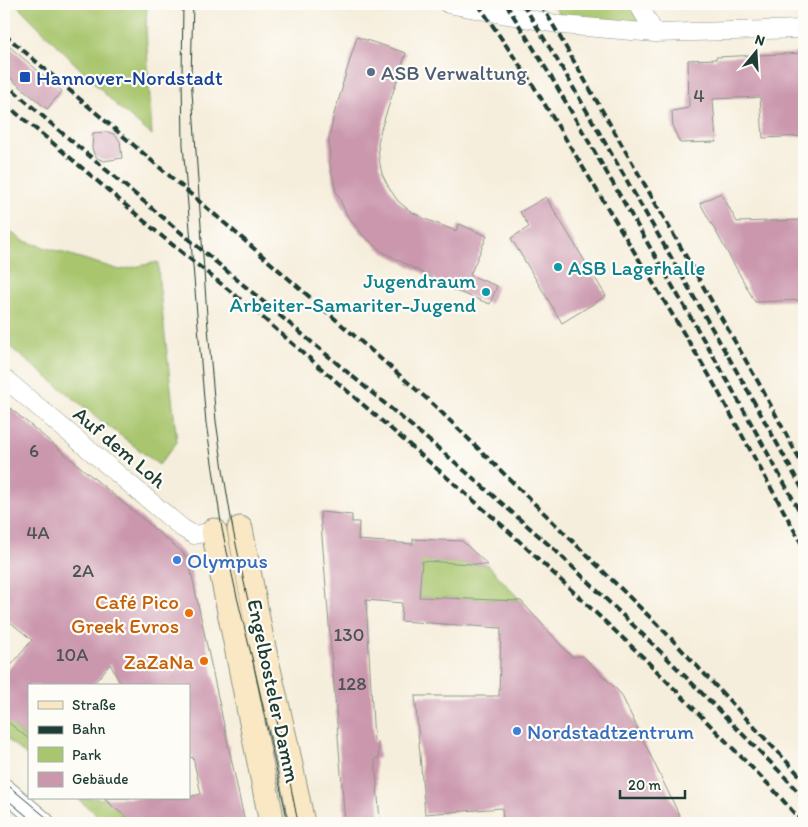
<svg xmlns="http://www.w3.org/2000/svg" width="808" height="827" font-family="Itim,sans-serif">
	<rect width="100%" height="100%" fill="#fdfcf7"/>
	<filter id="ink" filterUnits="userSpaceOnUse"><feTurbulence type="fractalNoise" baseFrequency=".02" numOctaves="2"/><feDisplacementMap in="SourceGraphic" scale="10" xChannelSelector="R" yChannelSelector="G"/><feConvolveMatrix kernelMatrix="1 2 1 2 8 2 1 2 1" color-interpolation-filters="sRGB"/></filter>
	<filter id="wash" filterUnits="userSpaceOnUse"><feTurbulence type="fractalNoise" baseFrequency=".0096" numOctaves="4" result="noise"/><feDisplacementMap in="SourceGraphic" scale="20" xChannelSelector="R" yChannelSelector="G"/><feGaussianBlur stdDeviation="1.12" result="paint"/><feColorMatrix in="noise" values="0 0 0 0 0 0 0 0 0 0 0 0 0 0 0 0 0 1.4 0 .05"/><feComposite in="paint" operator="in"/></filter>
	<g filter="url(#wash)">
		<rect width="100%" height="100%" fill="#f6eedc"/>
		<!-- green -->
		<path fill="#a9c66e" stroke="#648251" d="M 16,4 L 147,4 L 146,29 L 152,135 L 119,108 Z
			M 552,4 L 638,4 L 655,33 L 567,25 Z
			M 4,228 L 24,241 L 120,270 L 158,262 L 159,282 L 177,442 L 159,465 L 95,416 L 4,342 Z
			M 418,560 L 488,565 L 521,601 L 419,597 Z
			M 4,714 L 17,725 L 15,728 L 24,736 L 29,735 L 29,758 L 4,736 Z
			M 77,798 L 98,798 L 100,799 L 104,798 L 133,823 L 106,823 Z"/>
		<g id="blocks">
			<!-- building -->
			<path fill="#cb97ad" d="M 357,37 L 406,53 L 381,129 L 378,143 L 379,159 L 382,174 L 389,188 L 398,201 L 410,211 L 425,219 L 456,231 L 459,224 L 487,236 L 470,275 L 497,286 L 490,304 L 435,283 L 436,280 L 383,252 L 363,235 L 347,215 L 336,191 L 330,165 L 329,139 L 334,114 L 343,86 L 342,86 Z
				M 4,42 L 62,91 L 47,109 L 4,73 Z
				M 804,53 L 804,136 L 763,138 L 760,97 L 713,99 L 716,142 L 680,143 L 673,128 L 672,111 L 689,108 L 688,60 L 716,59 L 716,57 Z
				M 107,132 L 114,134 L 120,141 L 122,158 L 104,161 L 97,158 L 94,154 L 92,148 L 93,133 Z
				M 721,193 L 737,222 L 804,220 L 804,300 L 755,302 L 700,203 Z
				M 546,197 L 606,296 L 562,323 L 511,238 L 529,227 L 520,212 Z
				M 4,403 L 182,552 L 189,562 L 245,823 L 133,823 L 103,798 L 189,798 L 189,797 L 201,794 L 193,757 L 189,758 L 189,686 L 122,686 L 110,664 L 92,686 L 29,686 L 29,739 L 4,719 L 4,674 L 32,640 L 4,617 Z
				M 320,512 L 352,515 L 352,522 L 359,522 L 358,540 L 413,544 L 413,539 L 462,541 L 488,565 L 422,561 L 419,597 L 521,601 L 572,657 L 583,656 L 621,694 L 683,823 L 503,823 L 502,808 L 425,814 L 415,696 L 499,696 L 501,628 L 401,621 L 402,603 L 366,600 L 374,741 L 378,742 L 379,758 L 375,759 L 380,822 L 375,822 L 375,823 L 345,823 Z"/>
		</g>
	</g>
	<g filter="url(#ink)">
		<use href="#blocks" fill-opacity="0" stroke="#8a9688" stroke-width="1"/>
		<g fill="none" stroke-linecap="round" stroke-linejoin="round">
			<defs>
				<path id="minor" d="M 448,4 L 562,25 L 655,33 L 804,29
					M 638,4 L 655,33
					M 4,378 L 182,528 L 194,535 L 214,531"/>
				<path id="tertiary" d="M 4,789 L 44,823"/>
				<path id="secondary" d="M 240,529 L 261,639 L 286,746 L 302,823
					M 214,531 L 272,823"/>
			</defs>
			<!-- minor casing -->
			<use href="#minor" stroke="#8a9688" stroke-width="19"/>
			<!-- tertiary casing -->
			<use href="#tertiary" stroke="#8a9688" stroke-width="23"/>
			<!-- secondary casing -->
			<use href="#secondary" stroke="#8a9688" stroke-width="27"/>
			<!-- minor -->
			<use href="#minor" stroke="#fff" stroke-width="18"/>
			<!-- tertiary -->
			<use href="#tertiary" stroke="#fff" stroke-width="21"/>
			<!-- secondary -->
			<use href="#secondary" stroke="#fae7c3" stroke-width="25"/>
			<!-- tram -->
			<path stroke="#1f3d34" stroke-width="1" d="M 183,4 L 182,76 L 183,145 L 206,423 L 222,529 L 237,597 L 253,662 L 288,823
				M 193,4 L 191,76 L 207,316 L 216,421 L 224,476 L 233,530 L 247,596 L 282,742 L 298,823
				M 4,782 L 53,823
				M 4,797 L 35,823"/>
			<!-- rail -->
			<path stroke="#1f3d34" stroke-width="4" stroke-dasharray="8 4" stroke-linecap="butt" d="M 478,4 L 533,85 L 709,375 L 804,548
				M 506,4 L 550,75 L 727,380 L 804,519
				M 523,4 L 562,68 L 744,384 L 804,492
				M 541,4 L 761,387 L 804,468
				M 4,34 L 228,226 L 434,405 L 665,632 L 804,780
				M 4,82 L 55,127 L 457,464 L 556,551 L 663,654 L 784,776 L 804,799
				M 4,103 L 54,144 L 164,238 L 255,311 L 503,526 L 644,658 L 772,788 L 803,823"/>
		</g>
	</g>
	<!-- markers -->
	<circle fill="#5c6f8a" stroke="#fdfcf7" stroke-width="2" cx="371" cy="72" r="5"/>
	<rect fill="#1a4fb4" stroke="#fdfcf7" stroke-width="2" x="19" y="71" width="12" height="12" rx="2.5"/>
	<g fill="#0f9aa8" stroke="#fdfcf7" stroke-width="2">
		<circle cx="558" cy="267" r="5"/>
		<circle cx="486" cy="292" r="5"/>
	</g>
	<g fill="#3f7fe0" stroke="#fdfcf7" stroke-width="2">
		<circle cx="177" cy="560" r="5"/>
		<circle cx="517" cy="731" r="5"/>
	</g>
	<g fill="#e8710a" stroke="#fdfcf7" stroke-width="2">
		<circle cx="189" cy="613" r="5"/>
		<circle cx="204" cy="661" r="5"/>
	</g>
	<g text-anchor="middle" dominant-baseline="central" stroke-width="4.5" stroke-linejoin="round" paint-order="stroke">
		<!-- number labels -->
		<g font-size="19" fill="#4a5452">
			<text x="699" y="95">4</text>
			<text x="34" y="450">6</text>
			<text x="38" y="532">4A</text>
			<text x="83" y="570">2A</text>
			<text x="349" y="634">130</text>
			<text x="72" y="654">10A</text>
			<text x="352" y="683">128</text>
		</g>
		<!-- service labels -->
		<g font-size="21" fill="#4e5e75" stroke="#fdfcf7" text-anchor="start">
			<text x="381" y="72">ASB Verwaltung</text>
		</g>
		<!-- transit labels -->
		<g font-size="21" fill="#164399" stroke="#fdfcf7" text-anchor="start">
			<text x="36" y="77">Hannover-Nordstadt</text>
		</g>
		<!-- culture labels -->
		<g font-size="21" fill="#0d838f" stroke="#fdfcf7" text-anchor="start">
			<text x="568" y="267">ASB Lagerhalle</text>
			<text x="476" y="280" text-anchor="end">Jugendraum<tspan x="476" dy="24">Arbeiter-Samariter-Jugend</tspan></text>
		</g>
		<!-- street labels -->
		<g font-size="21" fill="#1f3d34" stroke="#fdfcf7">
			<text transform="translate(120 447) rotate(40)">Auf dem Loh</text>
			<text transform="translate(274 691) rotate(78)">Engelbosteler Damm</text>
		</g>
		<!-- shop labels -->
		<g font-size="21" fill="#366cbe" stroke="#fdfcf7" text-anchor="start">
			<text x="187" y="560">Olympus</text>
			<text x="527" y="731">Nordstadtzentrum</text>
		</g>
		<!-- food labels -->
		<g font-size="21" fill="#c56008" stroke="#fdfcf7" text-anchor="end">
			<text x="179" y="601">Café Pico<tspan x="179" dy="24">Greek Evros</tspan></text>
			<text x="194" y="661">ZaZaNa</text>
		</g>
	</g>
	<!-- margin -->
	<rect width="808" height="827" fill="none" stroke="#fdfcf7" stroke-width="20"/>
	<!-- legend -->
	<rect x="28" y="684" width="162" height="115" fill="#fdfcf7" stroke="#a4b0a9"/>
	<rect x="38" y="701" width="25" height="8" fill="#fae7c3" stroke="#a4b0a9"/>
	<text x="72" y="710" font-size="15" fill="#1f3d34">Straße</text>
	<rect x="38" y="726" width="25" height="8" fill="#1f3d34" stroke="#a4b0a9"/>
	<text x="72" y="734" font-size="15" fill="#1f3d34">Bahn</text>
	<rect x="38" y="747" width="25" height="15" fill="#a9c66e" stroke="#a4b0a9"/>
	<text x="72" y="760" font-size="15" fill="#1f3d34">Park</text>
	<rect x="38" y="772" width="25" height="15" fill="#cb97ad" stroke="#a4b0a9"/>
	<text x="72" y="784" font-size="15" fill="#1f3d34">Gebäude</text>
	<!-- north arrow -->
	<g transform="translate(756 52) rotate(18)" stroke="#fdfcf7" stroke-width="4" paint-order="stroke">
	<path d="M0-4L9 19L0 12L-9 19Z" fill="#1f3d34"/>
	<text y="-8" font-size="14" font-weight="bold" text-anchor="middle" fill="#1f3d34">N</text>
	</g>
	<!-- scale -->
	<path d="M620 790v8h65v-8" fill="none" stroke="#1f3d34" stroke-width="2.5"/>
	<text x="628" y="790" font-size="15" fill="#1f3d34" stroke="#fdfcf7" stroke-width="4" paint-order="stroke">20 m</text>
</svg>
